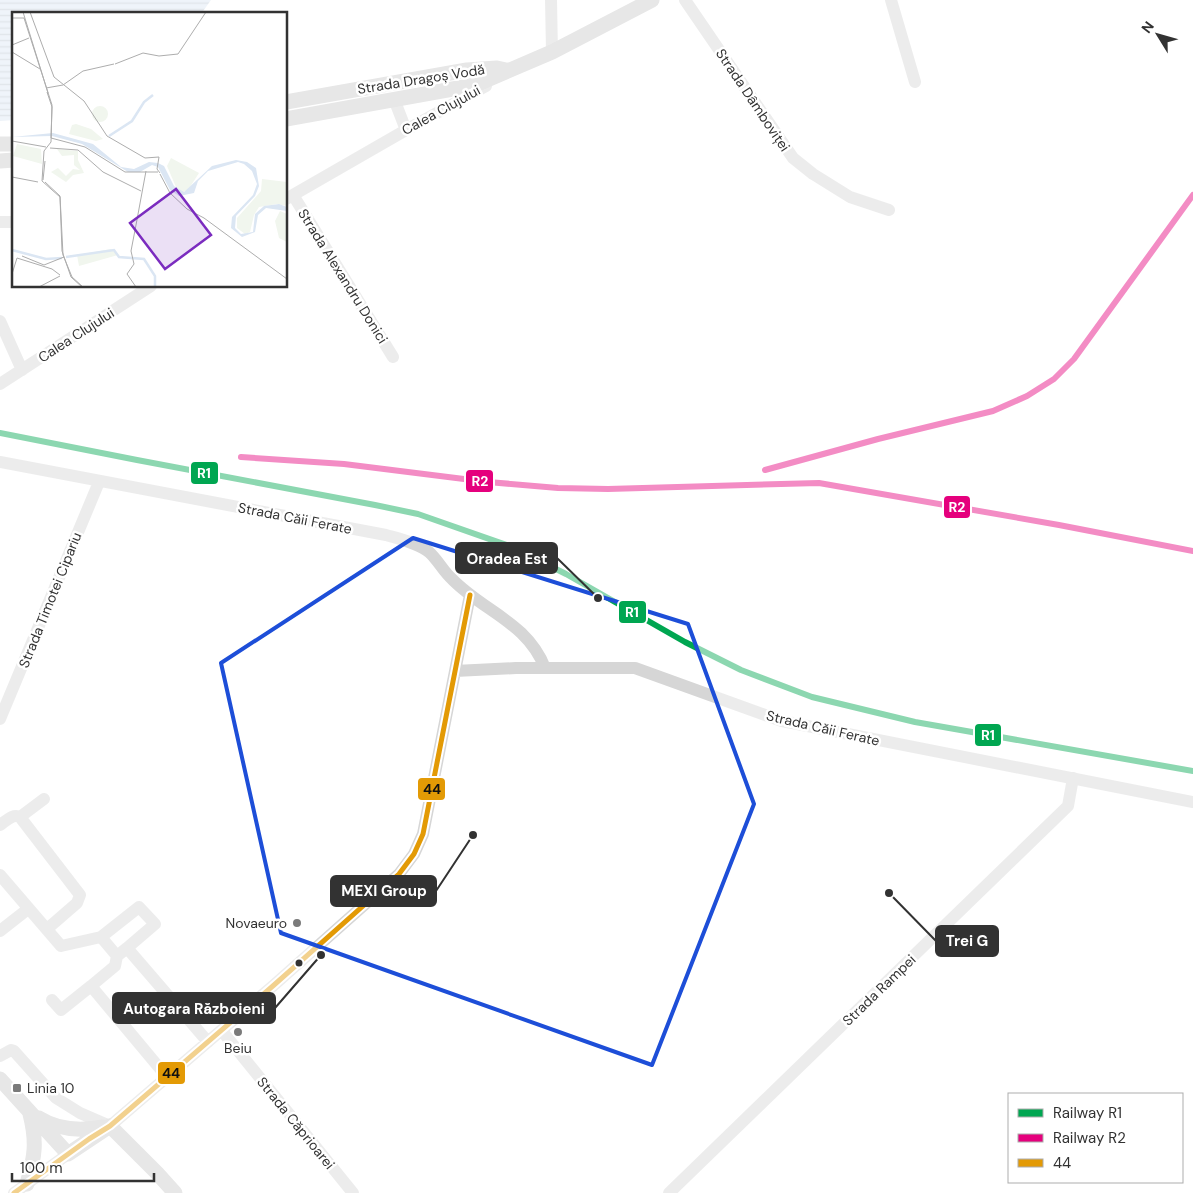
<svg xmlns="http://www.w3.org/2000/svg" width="1193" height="1193" font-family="'DM Sans',sans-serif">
	<defs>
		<pattern id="water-rules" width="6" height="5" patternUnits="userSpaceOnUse" patternTransform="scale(1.25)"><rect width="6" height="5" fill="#dbe6f3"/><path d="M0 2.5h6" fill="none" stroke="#bcc6d1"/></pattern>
	</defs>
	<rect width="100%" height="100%" fill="#fff"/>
	<!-- water -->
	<path fill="url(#water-rules)" d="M 0,0 L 211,0 L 201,14 L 14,14 L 14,120 L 0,121 Z"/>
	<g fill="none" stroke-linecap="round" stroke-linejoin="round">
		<!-- minor -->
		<path stroke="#d6d6d6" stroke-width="12" d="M 551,0 L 552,52
			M 685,0 L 793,158 L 813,174 L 850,197 L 889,210
			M 891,0 L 915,82
			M 394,99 L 406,130
			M 293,195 L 393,357
			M 286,199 L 406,130 L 486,86
			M 0,222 L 14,222
			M 0,321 L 22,370
			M 0,384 L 151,286
			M 0,462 L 386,535 C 400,539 418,543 429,552 C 438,560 443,571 452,579 C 484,612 527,622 545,668
			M 455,671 L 516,668 L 635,668 L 782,721 L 1193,802
			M 0,719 L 99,482
			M 20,817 L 80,895 L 77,903 L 47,929
			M 0,825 C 6,821 13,813 20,817 L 44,799
			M 0,875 L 61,946 L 101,937 L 139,907 L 155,924 L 127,948
			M 0,931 L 28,909
			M 101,937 L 117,956 L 127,948 L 208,1042
			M 117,956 L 115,966 L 91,986 L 167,1077
			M 52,1000 L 61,1010 L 91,986
			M 222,1031 L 353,1193
			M 0,1056 L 11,1050 L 14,1051 L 56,1098 L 80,1113 L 110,1126 L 274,985 L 399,874 L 414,854 L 423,834 L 470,595
			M 14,1193 L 68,1154
			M 669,1193 L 1068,806 L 1073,778"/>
		<!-- major -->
		<path stroke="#c9c9c9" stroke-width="15" d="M 286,102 L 467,70 L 497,68 L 506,70
			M 286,119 L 475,85 L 552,52 L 652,0
			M 0,144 L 14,144
			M 0,161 L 14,160
			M 0,1079 L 68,1154 L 110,1126
			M 39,1118 C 58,1130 81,1131 103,1127
			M 110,1126 L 157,1173 L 175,1193
			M 27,1184 C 35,1156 37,1142 30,1114"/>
		<defs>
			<path id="bus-1" d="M 14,1193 L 89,1139 L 110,1126 L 274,985 L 399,874 L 414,854 L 423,834 L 470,595"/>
		</defs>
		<!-- bus-1 casing -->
		<use href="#bus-1" stroke="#fff" stroke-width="9"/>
		<!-- bus-1 -->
		<use href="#bus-1" stroke="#e39a05" stroke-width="5"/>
		<defs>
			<path id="rail-1" d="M 0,433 L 137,460 L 375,505 L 418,514 L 512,547 L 566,574 L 685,642 L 741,670 L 812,697 L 915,722 L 1193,771"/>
			<path id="rail-2" d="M 241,457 L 344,464 L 488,482 L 558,488 L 608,489 L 819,483 L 1059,525 L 1193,551
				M 765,470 L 878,439 L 993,411 L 1027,396 L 1054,379 L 1074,359 L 1193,195"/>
		</defs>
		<!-- rail-1 casing -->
		<use href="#rail-1" stroke="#fff" stroke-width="10"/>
		<!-- rail-2 casing -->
		<use href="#rail-2" stroke="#fff" stroke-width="10"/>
		<!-- rail-1 -->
		<use href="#rail-1" stroke="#00a651" stroke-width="6"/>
		<!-- rail-2 -->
		<use href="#rail-2" stroke="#e5007d" stroke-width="6"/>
	</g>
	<!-- marked area -->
	<path d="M0 0H1193V1193H0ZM 413,538 L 688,624 L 754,804 L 652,1065 L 281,933 L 221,663 Z" fill="#fff" fill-opacity=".55" fill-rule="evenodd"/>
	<path fill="none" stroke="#1d4ed8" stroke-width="4" stroke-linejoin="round" d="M 413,538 L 688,624 L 754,804 L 652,1065 L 281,933 L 221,663 Z"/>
	<!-- markers -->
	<g fill="#7a7a7a" stroke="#fff" stroke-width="2">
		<circle cx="297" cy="923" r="5"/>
		<circle cx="238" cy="1032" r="5"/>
		<rect x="12" y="1083" width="10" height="10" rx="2.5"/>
	</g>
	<circle fill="#323232" stroke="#fff" stroke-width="2" cx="299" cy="963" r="4.5"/>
	<g text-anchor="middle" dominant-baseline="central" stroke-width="5" stroke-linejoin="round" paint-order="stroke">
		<!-- street labels -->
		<g font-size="14" fill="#323232" stroke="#fff">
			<text transform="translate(421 79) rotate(-9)">Strada Dragoș Vodă</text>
			<text transform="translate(753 100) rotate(56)">Strada Dâmboviței</text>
			<text transform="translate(441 110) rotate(-29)">Calea Clujului</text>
			<text transform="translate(343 276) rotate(58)">Strada Alexandru Donici</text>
			<text transform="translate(76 335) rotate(-33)">Calea Clujului</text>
			<text transform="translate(295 518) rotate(11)">Strada Căii Ferate</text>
			<text transform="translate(50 600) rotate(-68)">Strada Timotei Cipariu</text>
			<text transform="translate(823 728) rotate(13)">Strada Căii Ferate</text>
			<text transform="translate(879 990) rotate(-44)">Strada Rampei</text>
			<text transform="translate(296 1123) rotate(51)">Strada Căprioarei</text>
		</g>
		<!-- poi labels -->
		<g font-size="14" fill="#323232" stroke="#fff" text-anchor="end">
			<text x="287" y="923">Novaeuro</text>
			<text x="238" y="1048" text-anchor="middle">Beiu</text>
			<text x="27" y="1088" text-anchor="start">Linia 10</text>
		</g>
	</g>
	<!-- overview -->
	<g transform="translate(12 12)">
		<rect width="275" height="275" fill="#fff"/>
		<path d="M 250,167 L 275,170 L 275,194 L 265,192 L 247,195 L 242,203 L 238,220 L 233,222 L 225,216 L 225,206 L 249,179 ZM 268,199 L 275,202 L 275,230 L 267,226 L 263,209 Z" fill="#f1f6ee"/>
		<path d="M80 102a8 8 0 1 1 16 0a8 8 0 1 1-16 0ZM 64,112 L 79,117 L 91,127 L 84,129 L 57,122 L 60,113 ZM 5,132 L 29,137 L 30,152 L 1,144 ZM 45,137 L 66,139 L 66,148 L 72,161 L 61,163 L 54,170 L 39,160 L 46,156 L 54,164 L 61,157 L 68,158 L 62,153 L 62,143 L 50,144 ZM 159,146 L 187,161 L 176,178 L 171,180 L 164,175 L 155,154 ZM 99,237 L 106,243 L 67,254 L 65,243 Z" fill="#f1f6ee"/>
		<path d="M 41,121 L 81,132 L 109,155 L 122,157 L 137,150 L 146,151 L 152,154 L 162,174 L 172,180 L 200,154 L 224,148 L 235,150 L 244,156 L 247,174 L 243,184 L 224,204 L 223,216 L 229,222 L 241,220 L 243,202 L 252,194 L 267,192 L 275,195 L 275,199 L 254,196 L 246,203 L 243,220 L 230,225 L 219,216 L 220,205 L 241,183 L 245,172 L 240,159 L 232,152 L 226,150 L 196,159 L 186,169 L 182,181 L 167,184 L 158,178 L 146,155 L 140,153 L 128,160 L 116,160 L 70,132 L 40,124 L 0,125 Z" fill="#dbe6f3"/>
		<path fill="none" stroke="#dbe6f3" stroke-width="2.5" d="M 97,124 L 120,109 L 132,90 L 141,83M 0,238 L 34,247 L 50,246M 54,245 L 102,238 L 107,245 L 132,247 L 143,264 L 143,275"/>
		<path fill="none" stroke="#adadad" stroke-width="1" d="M 11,0 L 36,81M 18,0 L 42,65 L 72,89 L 95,124 L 133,146 L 147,145 L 145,157 L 148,161M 0,6 L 12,6 L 40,93 L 39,130 L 32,139 L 30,169 L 48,185 L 50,239 L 59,265 L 70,275M 0,33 L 17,26M 0,40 L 28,57M 103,52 L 131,41 L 147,44 L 166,42 L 194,0M 51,73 L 71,59 L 102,52M 34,76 L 51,73M 35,80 L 40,95 L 39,126M 39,126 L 73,135 L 113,160 L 146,160M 0,129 L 34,135M 38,136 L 66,138 L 91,160 L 129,179M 148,162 L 158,181 L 175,197 L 192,206 L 275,267M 0,165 L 26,170M 31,168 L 33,149M 33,170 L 48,184 L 51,243 L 60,265 L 71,275M 124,213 L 134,159M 124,213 L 119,239 L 122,252 L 115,262 L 124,275M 10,244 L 32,253 L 52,245M 5,246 L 40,257 L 48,263M 0,262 L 5,246M 27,275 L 48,264"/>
		<path fill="#7b2cbf" fill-opacity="0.15" stroke="#7b2cbf" stroke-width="2.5" d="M 164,177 L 199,223 L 153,257 L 118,211 Z"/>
		<rect width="275" height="275" fill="none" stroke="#323232" stroke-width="2.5"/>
	</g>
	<!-- callouts -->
	<path fill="none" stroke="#323232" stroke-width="2" d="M598 598L557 558M473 835L436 891M889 893L936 941M321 955L275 1008"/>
	<g fill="#323232" stroke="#fff" stroke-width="2">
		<circle cx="598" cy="598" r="5"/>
		<circle cx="473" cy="835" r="5"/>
		<circle cx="889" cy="893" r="5"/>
		<circle cx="321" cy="955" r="5"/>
	</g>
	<g fill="#323232" stroke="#323232" stroke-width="2">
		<rect x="456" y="543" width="101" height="30" rx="5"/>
		<rect x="331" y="876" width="105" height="30" rx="5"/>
		<rect x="936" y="926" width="62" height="30" rx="5"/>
		<rect x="113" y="993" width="162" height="30" rx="5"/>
	</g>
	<g font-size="15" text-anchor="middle" font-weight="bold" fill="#fff">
		<text x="507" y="564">Oradea Est</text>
		<text x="384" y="896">MEXI Group</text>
		<text x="967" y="946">Trei G</text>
		<text x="194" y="1014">Autogara Războieni</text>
	</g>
	<g stroke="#fff" stroke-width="2">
		<rect x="190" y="461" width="29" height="24" rx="5" fill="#00a651"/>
		<rect x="465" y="469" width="29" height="24" rx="5" fill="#e5007d"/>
		<rect x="943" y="495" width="28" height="24" rx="5" fill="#e5007d"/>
		<rect x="618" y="600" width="29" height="24" rx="5" fill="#00a651"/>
		<rect x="974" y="723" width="28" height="24" rx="5" fill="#00a651"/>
		<rect x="417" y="777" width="29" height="24" rx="5" fill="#e39a05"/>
		<rect x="157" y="1061" width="29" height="24" rx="5" fill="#e39a05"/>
	</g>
	<g font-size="14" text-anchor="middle" font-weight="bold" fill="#fff">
		<text x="204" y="478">R1</text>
		<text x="480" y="486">R2</text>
		<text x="957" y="512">R2</text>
		<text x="632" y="617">R1</text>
		<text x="988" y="740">R1</text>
	</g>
	<g font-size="14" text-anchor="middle" font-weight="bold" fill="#111">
		<text x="432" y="794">44</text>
		<text x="171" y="1078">44</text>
	</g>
	<!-- legend -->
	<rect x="1008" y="1093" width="175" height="90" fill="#ffffff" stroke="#adadad"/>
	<rect x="1018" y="1109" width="25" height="8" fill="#00a651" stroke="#adadad"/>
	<text x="1053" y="1118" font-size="15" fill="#323232">Railway R1</text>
	<rect x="1018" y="1134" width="25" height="8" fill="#e5007d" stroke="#adadad"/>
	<text x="1053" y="1143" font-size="15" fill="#323232">Railway R2</text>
	<rect x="1018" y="1159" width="25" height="8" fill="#e39a05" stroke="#adadad"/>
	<text x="1053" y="1168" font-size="15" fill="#323232">44</text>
	<!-- north arrow -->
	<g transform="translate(1158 35) rotate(307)" stroke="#ffffff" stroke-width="4" paint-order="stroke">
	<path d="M0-4L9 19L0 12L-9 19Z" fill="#323232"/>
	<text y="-8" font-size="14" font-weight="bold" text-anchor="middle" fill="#323232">N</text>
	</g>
	<!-- scale -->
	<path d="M12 1173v8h142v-8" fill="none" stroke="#323232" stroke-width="2.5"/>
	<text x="20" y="1173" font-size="15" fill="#323232" stroke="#ffffff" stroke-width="4" paint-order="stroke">100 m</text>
</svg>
